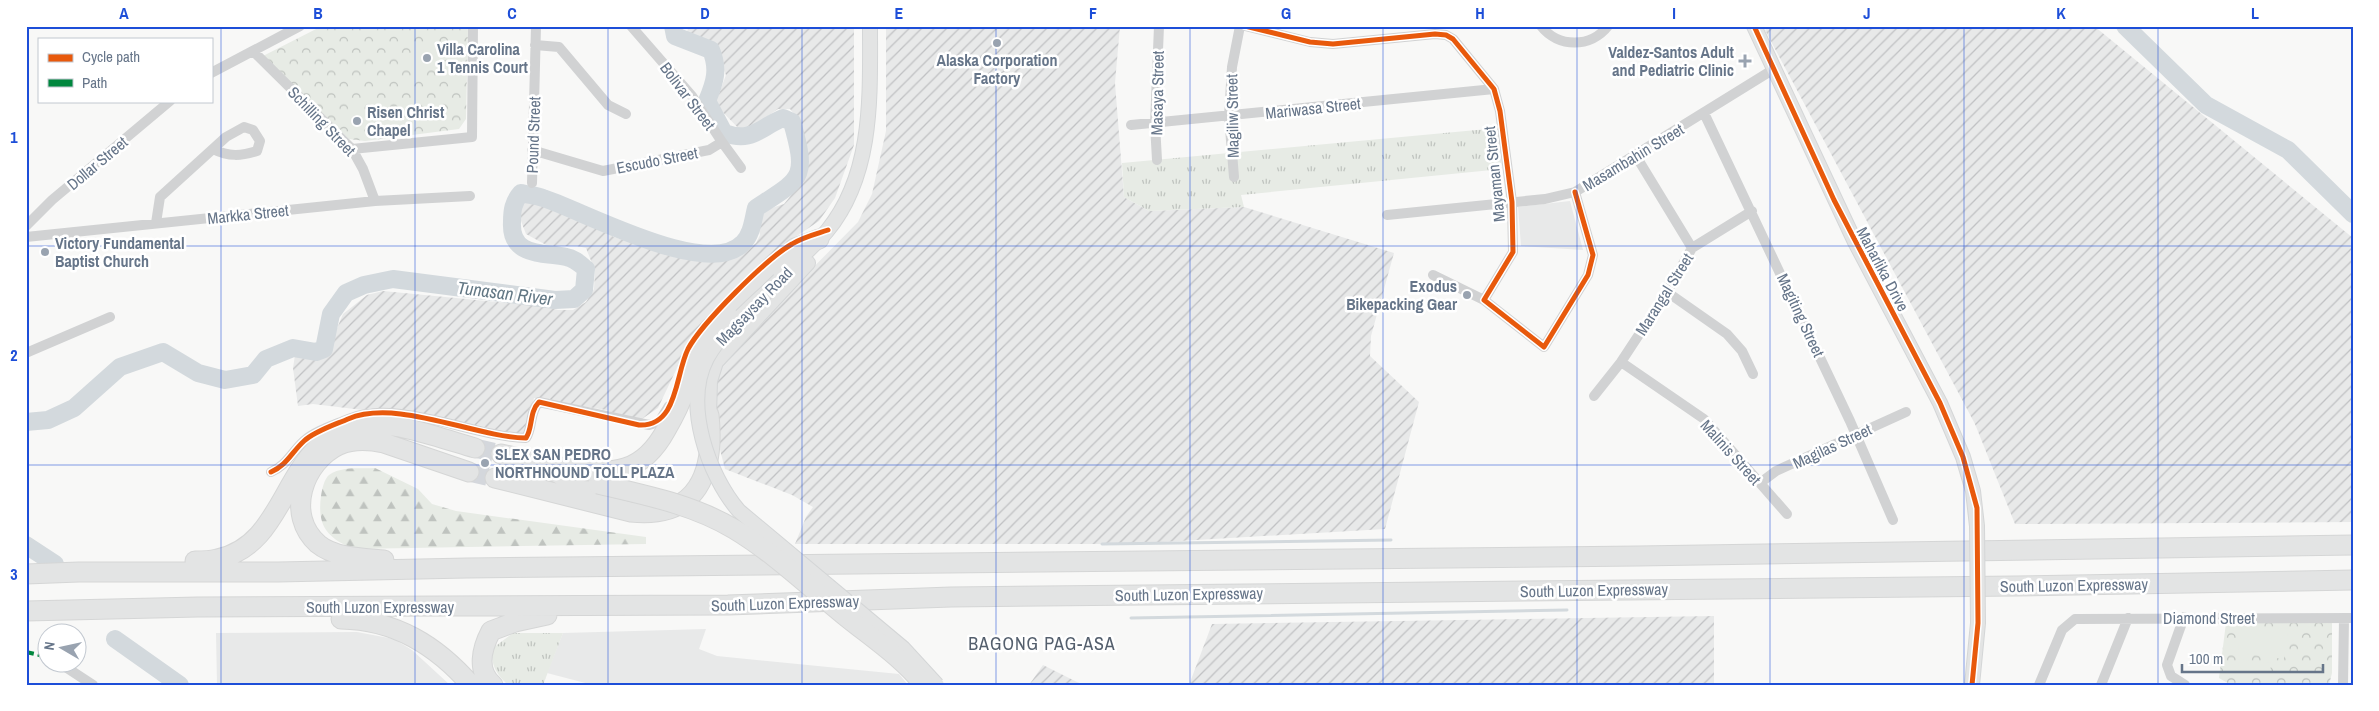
<svg xmlns="http://www.w3.org/2000/svg" width="2379" height="711" font-family="'Archivo Narrow',sans-serif">
	<defs>
		<pattern id="industrial-furrows" width="10" height="10" patternUnits="userSpaceOnUse" patternTransform="scale(1.25)"><rect width="10" height="10" fill="#e8e9e9"/><path d="M-1 1l2-2M0 10L10 0M9 11l2-2" fill="none" stroke="#c0c1c3"/></pattern>
		<pattern id="grass-tufts" width="24" height="20" patternUnits="userSpaceOnUse" patternTransform="scale(1.25)"><rect width="24" height="20" fill="#e7ebe5"/><path d="M3 7l-1-3M5 7V3M7 7l1-3M15 17l-1-3M17 17v-4M19 17l1-3" fill="none" stroke="#bfc3bf"/></pattern>
		<pattern id="forest-firs" width="22" height="20" patternUnits="userSpaceOnUse" patternTransform="scale(1.25)"><rect width="22" height="20" fill="#e7ebe5"/><path d="M5 1l3.5 6h-7zM16 11l3.5 6h-7z" fill="#bfc3bf"/></pattern>
		<pattern id="park-crowns" width="20" height="18" patternUnits="userSpaceOnUse" patternTransform="scale(1.25)"><rect width="20" height="18" fill="#e7ebe5"/><path d="M2 6a3 3 0 1 1 6 0M12 15a3 3 0 1 1 6 0" fill="none" stroke="#bfc3bf"/></pattern>
	</defs>
	<rect width="100%" height="100%" fill="#f8f8f7"/>
	<!-- built -->
	<path fill="#e8e9e9" d="M 1570,201 L 1583,250 L 1521,246 L 1518,207 Z
		M 706,629 L 699,649 L 717,656 L 899,674 L 908,685 L 593,685 L 547,673 L 563,633 Z
		M 357,632 L 394,639 L 412,650 L 450,685 L 217,685 L 216,633 Z"/>
	<!-- industrial -->
	<path fill="url(#industrial-furrows)" d="M 689,26 L 854,26 L 854,145 L 835,198 L 819,221 L 779,248 L 702,323 L 685,351 L 658,408 L 636,423 L 606,410 L 534,398 L 525,434 L 508,434 L 482,426 L 371,408 L 363,410 L 313,404 L 298,406 L 293,368 L 295,355 L 320,360 L 328,350 L 343,314 L 367,295 L 383,291 L 548,307 L 558,310 L 573,310 L 586,302 L 594,289 L 595,271 L 586,248 L 577,246 L 548,246 L 526,234 L 518,213 L 519,203 L 523,198 L 592,224 L 614,237 L 652,249 L 715,261 L 746,250 L 756,243 L 760,235 L 757,223 L 762,211 L 784,204 L 802,182 L 805,143 L 800,121 L 790,109 L 778,109 L 743,133 L 715,104 L 726,75 L 714,45 L 686,34 Z
		M 886,26 L 1120,26 L 1115,83 L 1124,197 L 1149,211 L 1244,207 L 1394,253 L 1371,336 L 1370,356 L 1419,402 L 1385,529 L 1129,544 L 795,544 L 806,517 L 813,507 L 792,495 L 725,469 L 716,434 L 713,391 L 724,358 L 858,222 L 872,194 L 886,131 Z
		M 1771,26 L 2094,26 L 2353,238 L 2353,522 L 2015,524 L 1975,424 L 1765,30 Z
		M 1714,616 L 1714,685 L 1189,685 L 1212,624 Z
		M 1043,665 L 1083,685 L 1029,685 Z"/>
	<!-- grass -->
	<path fill="url(#grass-tufts)" d="M 1498,128 L 1502,169 L 1241,195 L 1244,207 L 1149,211 L 1124,197 L 1122,163 Z
		M 513,633 L 563,633 L 543,685 L 508,685 C 496,674 490,664 493,648 Z"/>
	<!-- forest -->
	<path fill="url(#forest-firs)" d="M 375,468 L 418,489 L 432,504 L 456,511 L 646,537 L 646,544 L 354,549 C 327,538 317,526 321,496 C 322,490 324,479 329,475 C 341,466 361,469 375,468 Z"/>
	<!-- park -->
	<path fill="url(#park-crowns)" d="M 322,26 L 468,26 L 466,119 L 459,129 L 365,141 L 349,139 L 263,56 Z
		M 2226,623 L 2332,623 L 2332,673 L 2329,685 L 2231,685 L 2219,678 Z"/>
	<!-- garden -->
	<path fill="#e7ebe5" d="M 440,43 L 446,60 L 415,72 L 409,56 Z
		M 2242,624 L 2288,630 L 2284,659 L 2238,653 Z
		M 2236,659 L 2271,663 L 2270,677 L 2235,672 Z"/>
	<g fill="none" stroke-linecap="round" stroke-linejoin="round">
		<!-- stream -->
		<path stroke="#d3d9dd" stroke-width="3" d="M 1102,544 L 1391,540
			M 1131,618 L 1567,610"/>
		<!-- river -->
		<path stroke="#d3d9dd" stroke-width="18" d="M 2125,26 L 2206,105 L 2288,150 L 2353,214
			M 26,422 L 48,420 L 74,408 L 120,367 L 163,352 L 198,373 L 225,380 L 253,375 L 266,359 L 293,348 L 316,352 L 324,349 L 331,314 L 346,293 L 364,285 L 393,279 L 555,300 L 574,299 L 584,290 L 586,269 C 580,264 574,258 566,257 C 543,252 510,257 512,222 C 512,211 513,202 521,193 C 528,195 536,195 543,198 C 584,211 708,280 743,243 C 752,234 753,220 756,208 C 802,178 808,179 792,122 L 783,118 C 759,128 752,143 724,133 L 707,101 C 715,82 719,69 711,50 L 675,36 L 673,26
			M 26,545 L 55,564
			M 115,639 L 180,685"/>
		<!-- highway-tunnel -->
		<path stroke="#d4d7dc" stroke-width="19" stroke-dasharray="19 9" stroke-linecap="butt" d="M 475,448 L 501,454
			M 469,472 L 495,478"/>
		<defs>
			<path id="secondary" d="M 1754,26 L 1855,242 L 1940,403 L 1963,457 L 1973,491 L 1977,526
				M 779,280 C 794,263 812,248 827,231 C 874,174 870,95 870,26
				M 709,415 L 710,381 L 716,362 L 808,263
				M 1972,685 L 1978,623"/>
			<path id="highway" d="M 727,314 L 795,248 L 819,239
				M 501,454 L 569,469
				M 554,471 L 566,478 L 598,484
				M 495,478 L 631,512 C 698,519 715,472 709,415
				M 384,560 C 363,558 335,558 318,544 C 285,515 303,462 339,445 C 353,439 370,440 384,443 L 469,472
				M 195,561 C 202,561 210,561 217,559 C 294,544 280,431 371,424 C 399,423 447,440 475,448
				M 26,574 L 79,572 L 278,572 L 467,568 L 1638,556 L 2353,545
				M 26,611 L 198,607 L 728,605 L 951,597 L 2016,586 L 2353,580
				M 341,619 C 395,620 436,645 471,685
				M 493,685 C 476,671 482,648 491,631 L 515,622 L 547,615"/>
		</defs>
		<!-- secondary casing -->
		<use href="#secondary" stroke="#d4d6d7" stroke-width="16"/>
		<!-- highway casing -->
		<use href="#highway" stroke="#d5d6d6" stroke-width="21"/>
		<!-- street -->
		<path stroke="#d1d2d3" stroke-width="10" d="M 631,26 L 692,96 L 722,142 L 741,168
			M 1245,26 L 1310,42 L 1333,44 L 1435,34 L 1446,35 L 1453,39 L 1494,89 L 1500,111 L 1512,202 L 1513,252 L 1484,300 L 1544,347 L 1588,275 L 1593,255 L 1575,192
			M 1541,26 C 1558,48 1591,48 1608,26
			M 535,45 L 559,47 L 608,105 L 626,114
			M 253,51 L 352,149 L 363,169 L 375,201
			M 211,73 L 300,26
			M 1704,113 L 1850,421 L 1893,520
			M 1131,125 L 1494,89
			M 352,149 L 472,137 L 473,26
			M 532,150 L 603,171 L 709,150 L 722,142
			M 1636,156 L 1692,248
			M 1157,160 L 1155,124 L 1159,26
			M 1234,177 L 1229,116 L 1232,67 L 1240,26
			M 532,183 L 536,26
			M 1387,215 L 1545,199 L 1575,192 L 1774,69
			M 156,223 L 160,197 L 226,137 L 244,127 L 253,130 L 260,141 L 257,151 C 241,156 229,157 213,149
			M 26,226 L 52,200 L 170,101
			M 26,237 L 375,201 L 470,196
			M 1433,275 L 1484,300
			M 1667,292 L 1727,334 L 1742,351 L 1753,374
			M 26,353 L 110,317
			M 1621,362 L 1704,419 L 1787,514
			M 1594,396 L 1621,362 L 1667,292 L 1692,248 L 1752,211
			M 271,472 C 287,465 291,453 304,441 C 315,431 334,425 348,419 C 397,398 474,437 526,438 C 533,428 529,412 539,402 L 649,425 L 659,422 L 669,406
			M 1760,483 L 1776,471 L 1906,412
			M 2184,617 L 2167,665 L 2171,676 L 2185,685
			M 61,664 L 93,685
			M 2039,685 L 2062,630 L 2075,619 L 2353,618
			M 2101,685 L 2128,618
			M 2343,685 L 2344,618"/>
		<!-- secondary -->
		<use href="#secondary" stroke="#e3e4e4" stroke-width="14"/>
		<!-- highway -->
		<use href="#highway" stroke="#e3e4e4" stroke-width="19"/>
		<defs>
			<path id="secondary-bridge" d="M 779,280 C 755,304 724,328 707,358 C 683,404 708,475 739,511 L 903,648 L 937,685
				M 1977,526 L 1978,623"/>
			<path id="highway-bridge" d="M 569,469 C 614,474 642,474 666,430 C 673,418 680,405 684,392 C 689,379 690,365 696,352 C 703,337 715,325 727,314
				M 598,484 C 644,495 692,504 734,529 C 774,553 808,586 844,615 C 871,637 903,658 924,685"/>
		</defs>
		<!-- secondary-bridge casing -->
		<use href="#secondary-bridge" stroke="#d4d6d7" stroke-width="16" stroke-linecap="butt"/>
		<!-- highway-bridge casing -->
		<use href="#highway-bridge" stroke="#d5d6d6" stroke-width="21" stroke-linecap="butt"/>
		<!-- secondary-bridge -->
		<use href="#secondary-bridge" stroke="#e3e4e4" stroke-width="14"/>
		<!-- highway-bridge -->
		<use href="#highway-bridge" stroke="#e3e4e4" stroke-width="19"/>
		<!-- quiet -->
		<path stroke="#00873e" stroke-width="4" stroke-dasharray="8 4" stroke-linecap="butt" d="M 26,652 L 48,657"/>
		<defs>
			<path id="cycleway" d="M 1245,26 L 1310,42 L 1333,44 L 1435,34 L 1446,35 L 1453,39 L 1494,89 L 1500,111 L 1512,202 L 1513,252 L 1484,300 L 1544,347 L 1588,275 L 1593,255 L 1575,192
				M 1754,26 L 1834,200 L 1940,403 L 1963,457 L 1977,508 L 1978,623 L 1972,685
				M 271,472 C 287,465 291,453 304,441 C 315,431 334,425 348,419 C 397,398 474,437 526,438 C 533,428 529,412 539,402 L 639,425 C 678,427 675,375 688,349 C 702,323 766,259 792,244 C 803,237 816,234 828,230"/>
		</defs>
		<!-- cycleway casing -->
		<use href="#cycleway" stroke="#fff" stroke-width="8"/>
		<!-- cycleway -->
		<use href="#cycleway" stroke="#e8590c" stroke-width="5"/>
	</g>
	<!-- grid -->
	<path fill="none" stroke="#1d4ed8" stroke-width="1" stroke-opacity="0.55" d="M 221,26 L 221,685M 415,26 L 415,685M 608,26 L 608,685M 802,26 L 802,685M 996,26 L 996,685M 1190,26 L 1190,685M 1383,26 L 1383,685M 1577,26 L 1577,685M 1770,26 L 1770,685M 1964,26 L 1964,685M 2158,26 L 2158,685M 26,246 L 2353,246M 26,465 L 2353,465"/>
	<!-- markers -->
	<g fill="#99a3b0" stroke="#fff" stroke-width="2">
		<circle cx="997" cy="43" r="5"/>
		<circle cx="427" cy="58" r="5"/>
		<path d="M1742.5 53.5h5v5h5v5h-5v5h-5v-5h-5v-5h5z"/>
		<circle cx="357" cy="121" r="5"/>
		<circle cx="45" cy="252" r="5"/>
		<circle cx="1467" cy="295" r="5"/>
		<circle cx="485" cy="463" r="5"/>
	</g>
	<g text-anchor="middle" dominant-baseline="central" stroke-width="5" stroke-linejoin="round" paint-order="stroke">
		<!-- poi labels -->
		<g font-size="16" font-weight="bold" fill="#667589" stroke="#fff" text-anchor="start">
			<text x="437" y="49">Villa Carolina<tspan x="437" dy="18">1 Tennis Court</tspan></text>
			<text x="1734" y="52" text-anchor="end">Valdez-Santos Adult<tspan x="1734" dy="18">and Pediatric Clinic</tspan></text>
			<text x="997" y="60" text-anchor="middle">Alaska Corporation<tspan x="997" dy="18">Factory</tspan></text>
			<text x="367" y="112">Risen Christ<tspan x="367" dy="18">Chapel</tspan></text>
			<text x="55" y="243">Victory Fundamental<tspan x="55" dy="18">Baptist Church</tspan></text>
			<text x="1457" y="286" text-anchor="end">Exodus<tspan x="1457" dy="18">Bikepacking Gear</tspan></text>
			<text x="495" y="454">SLEX SAN PEDRO<tspan x="495" dy="18">NORTHNOUND TOLL PLAZA</tspan></text>
		</g>
		<!-- street labels -->
		<g font-size="16" fill="#667589" stroke="#fff">
			<text transform="translate(1157 93) rotate(-89)">Masaya Street</text>
			<text transform="translate(688 96) rotate(53)">Bolivar Street</text>
			<text transform="translate(1313 108) rotate(-6)">Mariwasa Street</text>
			<text transform="translate(1232 116) rotate(-91)">Magiliw Street</text>
			<text transform="translate(322 121) rotate(46)">Schilling Street</text>
			<text transform="translate(533 135) rotate(-88)">Pound Street</text>
			<text transform="translate(1633 157) rotate(-31)">Masambahin Street</text>
			<text transform="translate(657 160) rotate(-11)">Escudo Street</text>
			<text transform="translate(97 163) rotate(-40)">Dollar Street</text>
			<text transform="translate(1494 174) rotate(-96)">Mayaman Street</text>
			<text transform="translate(248 214) rotate(-6)">Markka Street</text>
			<text transform="translate(1883 269) rotate(62)">Maharlika Drive</text>
			<text transform="translate(1664 294) rotate(-58)">Marangal Street</text>
			<text transform="translate(754 306) rotate(-46)">Magsaysay Road</text>
			<text transform="translate(1801 315) rotate(65)">Magiting Street</text>
			<text transform="translate(1832 446) rotate(-25)">Magilas Street</text>
			<text transform="translate(1731 452) rotate(48)">Malinis Street</text>
			<text transform="translate(2074 585) rotate(-1)">South Luzon Expressway</text>
			<text transform="translate(1594 590) rotate(-1)">South Luzon Expressway</text>
			<text transform="translate(1189 594) rotate(-1)">South Luzon Expressway</text>
			<text transform="translate(785 603) rotate(-2)">South Luzon Expressway</text>
			<text x="380" y="607">South Luzon Expressway</text>
			<text x="2209" y="618">Diamond Street</text>
		</g>
		<!-- water labels -->
		<g font-size="18" font-style="italic" fill="#627784" stroke="#fff">
			<text transform="translate(505 293) rotate(7)">Tunasan River</text>
		</g>
		<!-- neighbourhood labels -->
		<g font-size="18" letter-spacing="1" fill="#545f6d" stroke="#fff">
			<text x="1042" y="643">BAGONG PAG-ASA</text>
		</g>
	</g>
	<!-- border -->
	<rect width="2379" height="711" fill="none" stroke="#ffffff" stroke-width="55"/>
	<!-- legend -->
	<rect x="38" y="38" width="175" height="65" fill="#ffffff" stroke="#c2c8d0"/>
	<rect x="48" y="54" width="25" height="8" fill="#e8590c" stroke="#c2c8d0"/>
	<text x="82" y="62" font-size="15" fill="#667589">Cycle path</text>
	<rect x="48" y="79" width="25" height="8" fill="#00873e" stroke="#c2c8d0"/>
	<text x="82" y="88" font-size="15" fill="#667589">Path</text>
	<!-- north arrow -->
	<g transform="translate(62 648) rotate(279)"><circle r="24" fill="#ffffff" stroke="#c2c8d0"/>
	<path d="M0-4L9 19L0 12L-9 19Z" fill="#99a3b0"/>
	<text y="-8" font-size="14" font-weight="bold" text-anchor="middle" fill="#667589">N</text>
	</g>
	<!-- scale -->
	<path d="M2182 664v8h141v-8" fill="none" stroke="#667589" stroke-width="2.5"/>
	<text x="2189" y="664" font-size="15" fill="#667589" stroke="#ffffff" stroke-width="4" paint-order="stroke">100 m</text>
	<rect x="28" y="28" width="2324" height="656" fill="none" stroke="#1d4ed8" stroke-width="2"/>
	<g font-size="16" text-anchor="middle" font-weight="bold" fill="#1d4ed8">
		<text x="124" y="19">A</text>
		<text x="318" y="19">B</text>
		<text x="512" y="19">C</text>
		<text x="705" y="19">D</text>
		<text x="899" y="19">E</text>
		<text x="1093" y="19">F</text>
		<text x="1286" y="19">G</text>
		<text x="1480" y="19">H</text>
		<text x="1674" y="19">I</text>
		<text x="1867" y="19">J</text>
		<text x="2061" y="19">K</text>
		<text x="2255" y="19">L</text>
		<text x="14" y="143">1</text>
		<text x="14" y="361">2</text>
		<text x="14" y="580">3</text>
	</g>
</svg>
